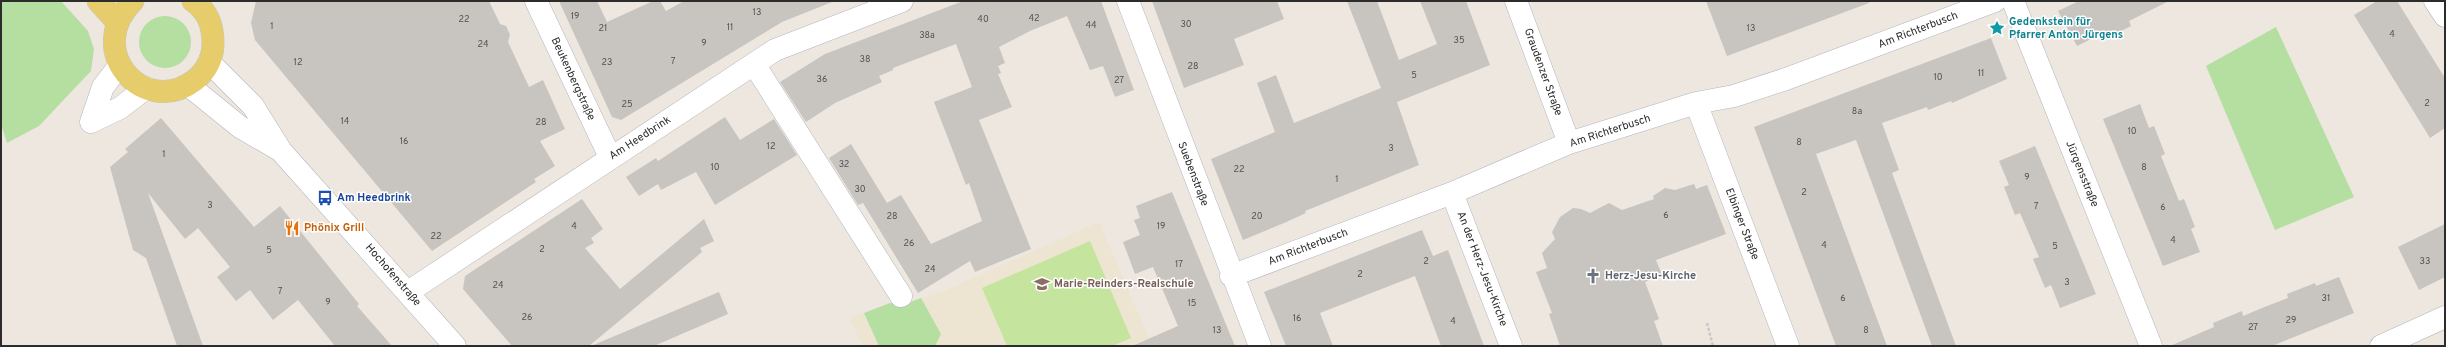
<svg xmlns="http://www.w3.org/2000/svg" width="2446" height="347" font-family="Overpass,sans-serif">
	<rect width="100%" height="100%" fill="#ede7e0"/>
	<!-- education -->
	<path fill="#ede4d1" d="M 1099,222 L 1149,338 L 1130,346 L 863,346 L 850,318 L 890,303 L 905,304 L 942,292 Z"/>
	<!-- green -->
	<path fill="#b5dea1" d="M 1,1 L 61,1 L 88,31 L 94,49 L 91,71 L 39,126 L 7,143 L 1,124 Z
		M139 42a26 26 0 1 1 52 0a26 26 0 1 1-52 0Z
		M 2276,27 L 2354,197 L 2275,230 L 2206,66 Z
		M 921,298 L 941,334 L 935,346 L 879,346 L 864,313 L 890,303 L 905,304 Z"/>
	<!-- pitch -->
	<path fill="#c5e59e" d="M 1090,241 L 1131,338 L 1112,346 L 1007,346 L 982,288 Z"/>
	<!-- building -->
	<path fill="#c8c4bf" d="M 256,1 L 489,1 L 500,24 L 506,26 L 510,35 L 508,42 L 529,87 L 543,80 L 565,129 L 540,141 L 555,166 L 534,179 L 536,182 L 432,251 L 255,40 L 251,23 Z
		M 559,1 L 597,1 L 607,22 L 653,1 L 660,1 L 666,11 L 684,1 L 832,2 L 782,22 L 621,120 L 612,117 Z
		M 963,1 L 1101,1 L 1134,90 L 1115,97 L 1103,66 L 1090,70 L 1067,16 L 1030,31 L 999,47 L 1005,63 L 998,66 L 1001,73 L 998,74 L 1012,107 L 979,120 L 1031,249 L 975,272 L 970,261 L 918,293 L 863,203 L 858,205 L 829,158 L 851,144 L 887,203 L 901,195 L 931,244 L 982,221 L 969,183 L 966,185 L 934,102 L 972,87 L 956,44 L 893,68 L 893,70 L 879,76 L 882,82 L 835,103 L 806,122 L 780,82 L 825,54 Z
		M 1152,1 L 1277,1 L 1284,19 L 1234,39 L 1244,65 L 1184,88 Z
		M 1347,1 L 1377,1 L 1399,60 L 1437,44 L 1420,1 L 1466,1 L 1490,65 L 1397,102 L 1419,165 L 1305,211 L 1306,213 L 1284,223 L 1243,240 L 1211,159 L 1275,132 L 1257,83 L 1276,75 L 1294,123 L 1381,88 Z
		M 1706,1 L 1868,1 L 1869,3 L 1727,56 Z
		M 2079,1 L 2169,1 L 2129,21 L 2131,26 L 2103,40 L 2101,34 L 2077,46 L 2058,11 Z
		M 2377,1 L 2397,1 L 2445,78 L 2445,128 L 2430,138 L 2354,15 Z
		M 1991,38 L 2007,79 L 1952,103 L 1951,101 L 1928,110 L 1927,107 L 1882,123 L 1899,170 L 1892,173 L 1956,346 L 1932,346 L 1856,140 L 1816,154 L 1887,346 L 1836,346 L 1754,127 Z
		M 2140,104 L 2149,128 L 2154,126 L 2165,154 L 2161,156 L 2179,201 L 2184,199 L 2195,227 L 2191,229 L 2200,252 L 2163,266 L 2103,119 Z
		M 725,117 L 740,140 L 774,119 L 797,155 L 715,205 L 696,172 L 661,190 L 658,184 L 639,196 L 626,177 L 656,158 L 658,161 Z
		M 161,118 L 254,227 L 280,206 L 359,304 L 357,306 L 392,346 L 335,346 L 298,300 L 273,320 L 250,290 L 236,301 L 217,277 L 230,267 L 198,228 L 185,239 L 148,193 L 203,346 L 177,346 L 146,258 L 133,250 L 110,167 L 128,152 L 125,149 Z
		M 2035,146 L 2096,294 L 2060,308 L 2051,285 L 2045,288 L 2033,259 L 2039,257 L 2020,213 L 2015,215 L 2004,187 L 2009,185 L 1999,161 Z
		M 1694,184 L 1696,189 L 1707,185 L 1726,234 L 1656,260 L 1662,275 L 1645,282 L 1659,319 L 1654,321 L 1663,346 L 1560,346 L 1549,314 L 1552,313 L 1536,272 L 1547,268 L 1542,253 L 1555,239 L 1552,232 L 1560,217 L 1573,208 L 1581,209 L 1590,213 L 1609,203 L 1622,210 L 1654,199 L 1653,196 L 1665,188 L 1675,190 Z
		M 1172,192 L 1225,322 L 1235,346 L 1132,346 L 1178,326 L 1153,267 L 1135,274 L 1123,242 L 1140,235 L 1134,220 L 1140,218 L 1136,206 Z
		M 582,199 L 603,229 L 591,238 L 594,243 L 585,248 L 620,289 L 704,219 L 714,241 L 700,248 L 702,252 L 589,346 L 512,346 L 463,289 L 465,276 Z
		M 2445,224 L 2445,277 L 2419,290 L 2398,247 Z
		M 1422,230 L 1433,256 L 1448,250 L 1484,346 L 1441,346 L 1415,276 L 1320,313 L 1333,346 L 1286,346 L 1264,292 Z
		M 2339,277 L 2354,313 L 2272,346 L 2170,346 L 2214,327 L 2213,323 L 2242,311 L 2243,316 L 2267,306 L 2288,298 L 2287,294 L 2315,283 L 2316,286 Z
		M 719,292 L 728,314 L 654,346 L 591,346 Z"/>
	<g fill="none" stroke-linecap="round" stroke-linejoin="round">
		<defs>
			<path id="minor" d="M 536,1 L 610,157
				M 1128,1 L 1260,346
				M 1516,1 L 1569,143
				M 2013,1 L 2151,346
				M 2435,1 L 2445,16
				M 209,62 L 253,106 L 281,151 L 455,346
				M 754,64 L 901,296
				M 188,85 L 240,127 L 278,149
				M 1696,103 L 1788,346
				M 91,122 L 120,108 L 146,88
				M 91,122 L 103,87 L 120,65
				M 1452,193 L 1511,346
				M 1231,276 L 1452,193 L 1569,143 L 1696,103 L 1734,96 L 1786,79 L 1995,1
				M 408,292 L 775,50 L 902,1
				M 2381,346 L 2445,317"/>
			<path id="major" d="M 98,1 L 117,22
				M 133,1 C 83,50 144,119 195,80 C 206,71 213,58 213,43 C 213,27 208,11 193,1"/>
		</defs>
		<!-- minor casing -->
		<use href="#minor" stroke="#b3b6be" stroke-width="23"/>
		<!-- major casing -->
		<use href="#major" stroke="#c8c8c8" stroke-width="23"/>
		<!-- path -->
		<path stroke="#c8c8c8" stroke-width="2.5" stroke-dasharray="3 2" stroke-linecap="butt" d="M 1707,323 L 1713,346"/>
		<!-- minor -->
		<use href="#minor" stroke="#fff" stroke-width="22"/>
		<!-- major -->
		<use href="#major" stroke="#e6cc6b" stroke-width="22"/>
	</g>
	<!-- icons -->
	<defs>
		<symbol id="sight-bare" viewBox="-9 -9 18 18"><path d="M0-6L1.8-2.2L6-1.7L2.9 1.2L3.7 5.4L0 3.3L-3.7 5.4L-2.9 1.2L-6-1.7L-1.8-2.2Z" fill="#0f9aa8" stroke="#fff" stroke-width="2.5" paint-order="stroke"/></symbol>
		<symbol id="bus-bare" viewBox="-9 -9 18 18"><path d="M-5-6H5V4H4V6H2V4H-2V6H-4V4H-5ZM-3.5-4V0h7V-4ZM-3.5 1.2v1.5H-2V1.2ZM2 1.2v1.5H3.5V1.2Z" fill="#1a4fb4" stroke="#fff" stroke-width="2.5" paint-order="stroke"/></symbol>
		<symbol id="restaurant-bare" viewBox="-9 -9 18 18"><path d="M-5-6h1v4h1v-4h1v4h1v-4h1v5L-1.5 .5V6h-2V.5L-5-1ZM5-6V6H3V1.5H1.5Q1.5-4 5-6Z" fill="#e8710a" stroke="#fff" stroke-width="2.5" paint-order="stroke"/></symbol>
		<symbol id="church-bare" viewBox="-9 -9 18 18"><path d="M-1.2-6h2.4v3.5h3.3v2.4h-3.3V6h-2.4V-.1h-3.3v-2.4h3.3Z" fill="#6b7280" stroke="#fff" stroke-width="2.5" paint-order="stroke"/></symbol>
		<symbol id="school-bare" viewBox="-9 -9 18 18"><path d="M0-5L7-2L0 1L-7-2ZM-4 1L0 2.5L4 1V4Q0 6-4 4Z" fill="#8d6e63" stroke="#fff" stroke-width="2.5" paint-order="stroke"/></symbol>
	</defs>
	<g fill-rule="evenodd">
		<use href="#sight-bare" x="1986" y="17" width="22" height="22"/>
		<use href="#bus-bare" x="314" y="187" width="22" height="22"/>
		<use href="#restaurant-bare" x="281" y="217" width="22" height="22"/>
		<use href="#church-bare" x="1582" y="265" width="22" height="22"/>
		<use href="#school-bare" x="1031" y="273" width="22" height="22"/>
	</g>
	<g text-anchor="middle" dominant-baseline="central" stroke-width="3" stroke-linejoin="round" paint-order="stroke">
		<!-- number labels -->
		<g font-size="9" fill="#535251">
			<text x="757" y="12">13</text>
			<text x="575" y="16">19</text>
			<text x="1034" y="18">42</text>
			<text x="464" y="19">22</text>
			<text x="983" y="19">40</text>
			<text x="1186" y="24">30</text>
			<text x="1091" y="25">44</text>
			<text x="272" y="26">1</text>
			<text x="730" y="27">11</text>
			<text x="603" y="28">21</text>
			<text x="1751" y="28">13</text>
			<text x="2392" y="34">4</text>
			<text x="927" y="35">38a</text>
			<text x="1459" y="40">35</text>
			<text x="704" y="43">9</text>
			<text x="483" y="44">24</text>
			<text x="865" y="59">38</text>
			<text x="673" y="61">7</text>
			<text x="298" y="62">12</text>
			<text x="607" y="62">23</text>
			<text x="1193" y="66">28</text>
			<text x="1981" y="73">11</text>
			<text x="1414" y="75">5</text>
			<text x="1938" y="77">10</text>
			<text x="822" y="79">36</text>
			<text x="1119" y="80">27</text>
			<text x="2427" y="103">2</text>
			<text x="627" y="104">25</text>
			<text x="1857" y="111">8a</text>
			<text x="345" y="121">14</text>
			<text x="541" y="122">28</text>
			<text x="2132" y="131">10</text>
			<text x="404" y="141">16</text>
			<text x="1799" y="142">8</text>
			<text x="771" y="146">12</text>
			<text x="1391" y="148">3</text>
			<text x="164" y="154">1</text>
			<text x="844" y="164">32</text>
			<text x="715" y="167">10</text>
			<text x="2144" y="167">8</text>
			<text x="1239" y="169">22</text>
			<text x="2027" y="177">9</text>
			<text x="1337" y="179">1</text>
			<text x="860" y="189">30</text>
			<text x="1804" y="192">2</text>
			<text x="210" y="205">3</text>
			<text x="2036" y="206">7</text>
			<text x="2163" y="207">6</text>
			<text x="1666" y="215">6</text>
			<text x="892" y="216">28</text>
			<text x="1257" y="216">20</text>
			<text x="574" y="226">4</text>
			<text x="1161" y="226">19</text>
			<text x="436" y="236">22</text>
			<text x="2173" y="240">4</text>
			<text x="909" y="243">26</text>
			<text x="1824" y="245">4</text>
			<text x="2055" y="246">5</text>
			<text x="542" y="249">2</text>
			<text x="269" y="250">5</text>
			<text x="1426" y="261">2</text>
			<text x="2425" y="261">33</text>
			<text x="1179" y="264">17</text>
			<text x="930" y="269">24</text>
			<text x="1360" y="274">2</text>
			<text x="2067" y="282">3</text>
			<text x="498" y="285">24</text>
			<text x="280" y="291">7</text>
			<text x="1843" y="298">6</text>
			<text x="2326" y="298">31</text>
			<text x="328" y="302">9</text>
			<text x="1192" y="303">15</text>
			<text x="527" y="317">26</text>
			<text x="1297" y="318">16</text>
			<text x="2291" y="320">29</text>
			<text x="1453" y="321">4</text>
			<text x="2253" y="327">27</text>
			<text x="1217" y="330">13</text>
			<text x="1866" y="330">8</text>
		</g>
		<!-- culture labels -->
		<g font-size="11" font-weight="bold" fill="#0d838f" stroke="#fff" text-anchor="start">
			<text x="2009" y="22">Gedenkstein für<tspan x="2009" dy="13">Pfarrer Anton Jürgens</tspan></text>
		</g>
		<!-- street labels -->
		<g font-size="11" fill="#2c2c2c" stroke="#fff">
			<text transform="translate(1918 30) rotate(-21)">Am Richterbusch</text>
			<text transform="translate(1543 72) rotate(70)">Graudenzer Straße</text>
			<text transform="translate(573 79) rotate(65)">Beukenbergstraße</text>
			<text transform="translate(1610 131) rotate(-18)">Am Richterbusch</text>
			<text transform="translate(640 138) rotate(-33)">Am Heedbrink</text>
			<text transform="translate(1193 174) rotate(69)">Suebenstraße</text>
			<text transform="translate(2082 174) rotate(68)">Jürgensstraße</text>
			<text transform="translate(1742 224) rotate(69)">Elbinger Straße</text>
			<text transform="translate(1308 247) rotate(-21)">Am Richterbusch</text>
			<text transform="translate(1482 269) rotate(69)">An der Herz-Jesu-Kirche</text>
			<text transform="translate(393 275) rotate(49)">Hochofenstraße</text>
		</g>
		<!-- transit labels -->
		<g font-size="11" font-weight="bold" fill="#164399" stroke="#fff" text-anchor="start">
			<text x="337" y="198">Am Heedbrink</text>
		</g>
		<!-- food labels -->
		<g font-size="11" font-weight="bold" fill="#c56008" stroke="#fff" text-anchor="start">
			<text x="304" y="228">Phönix Grill</text>
		</g>
		<!-- worship labels -->
		<g font-size="11" font-weight="bold" fill="#5b616d" stroke="#fff" text-anchor="start">
			<text x="1605" y="276">Herz-Jesu-Kirche</text>
		</g>
		<!-- education labels -->
		<g font-size="11" font-weight="bold" fill="#785e54" stroke="#fff" text-anchor="start">
			<text x="1054" y="284">Marie-Reinders-Realschule</text>
		</g>
	</g>
	<!-- border -->
	<rect width="2446" height="347" fill="none" stroke="#2c2c2c" stroke-width="4"/>
</svg>
